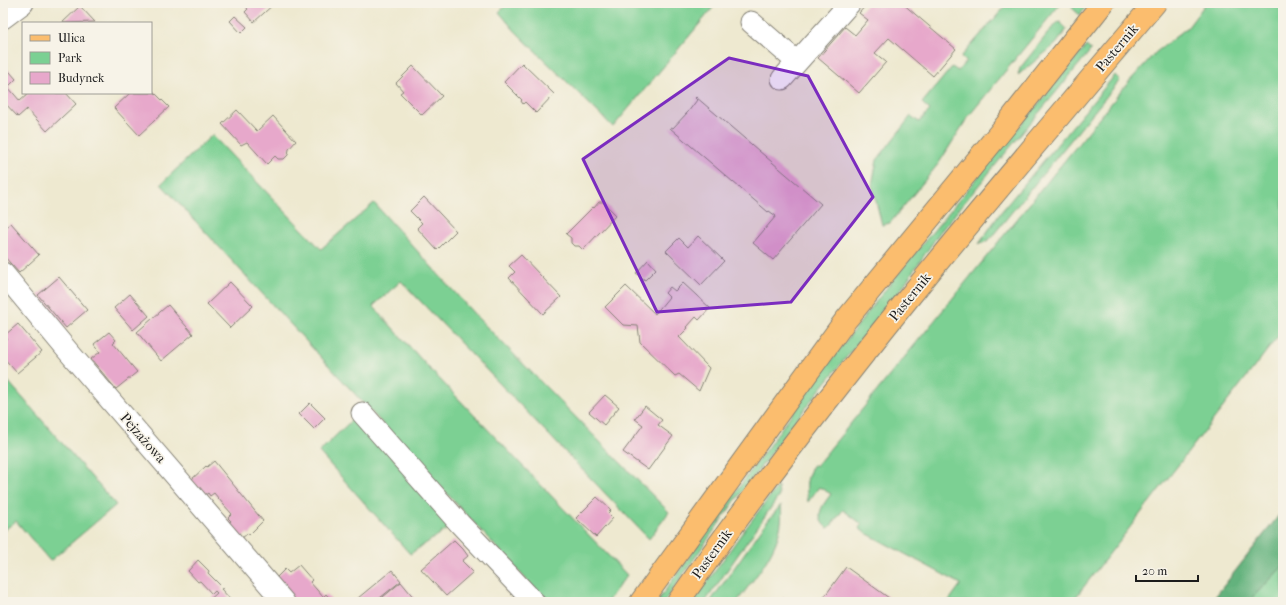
<svg xmlns="http://www.w3.org/2000/svg" width="1286" height="605" font-family="'IM FELL French Canon',serif">
	<rect width="100%" height="100%" fill="#f7f3e8"/>
	<filter id="ink" filterUnits="userSpaceOnUse"><feTurbulence type="fractalNoise" baseFrequency=".025" numOctaves="2"/><feDisplacementMap in="SourceGraphic" scale="8" xChannelSelector="R" yChannelSelector="G"/><feConvolveMatrix kernelMatrix="1 2 1 2 8 2 1 2 1" color-interpolation-filters="sRGB"/></filter>
	<filter id="wash" filterUnits="userSpaceOnUse"><feTurbulence type="fractalNoise" baseFrequency=".012" numOctaves="4" result="noise"/><feDisplacementMap in="SourceGraphic" scale="16" xChannelSelector="R" yChannelSelector="G"/><feGaussianBlur stdDeviation="0.9" result="paint"/><feColorMatrix in="noise" values="0 0 0 0 0 0 0 0 0 0 0 0 0 0 0 0 0 1.4 0 .05"/><feComposite in="paint" operator="in"/></filter>
	<g filter="url(#wash)">
		<rect width="100%" height="100%" fill="#eee9d0"/>
		<!-- green -->
		<path fill="#7bd093" stroke="#4c7658" d="M 508,3 L 717,3 L 613,127 L 515,31 L 499,12 Z
			M 1008,3 L 1061,3 L 968,117 L 939,163 L 890,223 L 882,225 L 872,185 L 877,160 L 911,116 L 919,122 L 930,110 L 922,103 L 952,67 L 958,71 L 966,61 L 961,57 Z
			M 1074,3 L 1088,3 L 1080,15 L 1072,8 Z
			M 1206,3 L 1283,3 L 1283,330 L 1072,602 L 948,602 L 961,584 L 864,532 L 859,528 L 862,524 L 843,510 L 830,527 L 827,528 C 813,516 823,505 831,494 L 819,487 L 808,502 C 806,486 805,478 814,464 L 816,466 L 1127,84 L 1155,53 L 1188,27 Z
			M 1060,22 L 1067,29 L 1056,44 L 1018,75 L 1020,68 L 1056,23 Z
			M 1086,46 L 1091,50 L 940,232 L 897,295 L 814,397 L 734,502 L 664,602 L 657,602 L 818,377 L 892,281 Z
			M 1115,75 L 1120,80 L 989,240 L 979,244 L 1001,212 Z
			M 212,135 L 321,249 L 374,203 L 476,316 L 669,512 L 649,539 L 401,281 L 373,306 L 429,368 L 627,575 L 607,602 L 547,602 L 161,184 Z
			M 7,380 L 116,505 L 50,561 L 16,521 L 3,531 L 3,384 Z
			M 355,417 L 455,524 L 410,554 L 319,452 Z
			M 778,486 L 779,496 L 705,602 L 693,602 L 742,533 Z
			M 781,505 C 786,544 758,572 737,602 L 710,602 L 766,523 Z
			M 1283,566 L 1283,602 L 1248,602 Z"/>
		<!-- forest -->
		<path fill="#64b27d" stroke="#40674c" d="M 1283,510 L 1283,566 L 1248,602 L 1211,602 Z"/>
		<g id="blocks">
			<!-- building -->
			<path fill="#e7a8cb" d="M 250,3 L 275,3 L 254,22 L 245,12 L 248,9 L 246,7 Z
				M 868,3 L 902,3 L 956,49 L 933,76 L 889,38 L 875,53 L 886,62 L 859,93 L 818,58 L 845,27 L 855,35 L 868,20 L 859,13 Z
				M 80,6 L 95,22 L 62,23 Z
				M 235,16 L 247,27 L 241,33 L 230,21 Z
				M 522,63 L 554,94 L 536,113 L 525,102 L 523,104 L 521,101 L 522,100 L 504,82 Z
				M 3,64 L 16,79 L 8,87 L 20,101 L 29,93 L 66,93 L 76,104 L 47,131 L 27,109 L 18,117 L 3,101 Z
				M 413,66 L 442,96 L 422,115 L 400,93 L 403,91 L 396,83 Z
				M 151,89 L 169,107 L 139,135 L 114,108 L 130,93 L 151,93 Z
				M 696,97 L 821,204 L 773,260 L 753,243 L 776,216 L 769,211 L 768,212 L 670,128 L 671,127 L 673,128 L 688,112 L 697,100 L 695,98 Z
				M 237,110 L 257,131 L 273,116 L 296,141 L 289,149 L 288,155 L 284,159 L 278,159 L 275,156 L 267,164 L 247,142 L 241,145 L 222,124 Z
				M 424,197 L 456,231 L 437,250 L 417,228 L 422,223 L 410,211 Z
				M 599,202 L 603,202 L 616,215 L 583,250 L 579,246 L 574,246 L 571,243 L 571,238 L 566,234 L 593,207 L 594,208 Z
				M 11,223 L 39,255 L 19,273 L 3,255 L 3,230 Z
				M 698,236 L 724,261 L 701,285 L 666,251 L 679,238 L 688,247 Z
				M 521,255 L 561,297 L 543,314 L 509,278 L 515,272 L 509,266 Z
				M 648,260 L 656,269 L 645,280 L 636,273 Z
				M 59,277 L 87,310 L 66,328 L 38,295 Z
				M 230,282 L 253,306 L 230,328 L 207,304 Z
				M 683,283 L 710,308 L 699,320 L 696,317 L 687,327 L 688,328 L 679,337 L 709,368 L 699,391 L 679,374 L 675,376 L 640,342 L 638,326 L 623,325 L 605,307 L 626,286 L 655,314 L 669,297 L 665,293 L 670,287 L 675,291 Z
				M 130,294 L 149,316 L 133,330 L 114,308 Z
				M 168,305 L 193,334 L 161,361 L 137,332 Z
				M 18,324 L 42,352 L 17,373 L 3,357 L 3,342 L 7,338 L 5,335 Z
				M 109,332 L 116,340 L 113,343 L 137,372 L 116,389 L 91,359 L 100,352 L 94,344 Z
				M 605,395 L 619,407 L 604,425 L 589,412 Z
				M 310,403 L 325,418 L 314,429 L 299,414 Z
				M 645,406 L 662,420 L 658,425 L 673,436 L 648,470 L 623,452 L 643,425 L 635,419 Z
				M 214,461 L 263,521 L 249,535 L 248,533 L 241,539 L 227,524 L 231,521 L 228,518 L 232,514 L 223,504 L 214,493 L 210,496 L 208,493 L 204,496 L 191,480 L 206,466 L 207,467 Z
				M 597,497 L 611,510 L 608,513 L 613,518 L 596,537 L 576,518 Z
				M 454,540 L 463,549 L 468,556 L 462,561 L 473,572 L 446,596 L 421,569 Z
				M 198,560 L 209,571 L 208,573 L 223,588 L 221,589 L 233,602 L 207,602 L 217,593 L 215,591 L 212,594 L 200,581 L 198,582 L 188,571 Z
				M 299,565 L 312,580 L 310,582 L 323,597 L 326,594 L 333,602 L 295,602 L 276,578 L 285,569 L 289,573 Z
				M 846,567 L 889,598 L 887,602 L 823,602 L 822,600 Z
				M 392,570 L 401,581 L 375,602 L 362,602 L 358,598 Z
				M 401,582 L 415,599 L 411,602 L 377,602 Z
				M 783,598 L 789,602 L 780,602 Z"/>
		</g>
	</g>
	<g filter="url(#ink)">
		<use href="#blocks" fill-opacity="0" stroke="#858276" stroke-width="1"/>
		<g fill="none" stroke-linecap="round" stroke-linejoin="round">
			<defs>
				<path id="minor" d="M 3,18 L 23,3
					M 751,22 L 797,62
					M 782,79 L 850,3
					M 3,273 L 67,350 L 284,602
					M 362,413 L 460,524 L 534,602"/>
				<path id="major" d="M 641,602 L 845,321 L 1002,130 L 1103,3
					M 678,602 C 824,393 990,197 1155,3"/>
			</defs>
			<!-- minor casing -->
			<use href="#minor" stroke="#858276" stroke-width="23"/>
			<!-- major casing -->
			<use href="#major" stroke="#858276" stroke-width="24"/>
			<!-- minor -->
			<use href="#minor" stroke="#fff" stroke-width="21"/>
			<!-- major -->
			<use href="#major" stroke="#fbbd6e" stroke-width="22"/>
		</g>
	</g>
	<!-- marked area -->
	<path fill="#7b2cbf" fill-opacity="0.2" stroke="#7b2cbf" stroke-width="3" stroke-linejoin="round" d="M 729,58 L 808,76 L 873,197 L 791,302 L 657,312 L 583,159 Z"/>
	<g text-anchor="middle" dominant-baseline="central" stroke-width="3.5" stroke-linejoin="round" paint-order="stroke">
		<!-- street labels -->
		<g font-size="14" fill="#1c1c1c" stroke="#f7f3e8">
			<text transform="translate(1117 48) rotate(-50)">Pasternik</text>
			<text transform="translate(910 297) rotate(-51)">Pasternik</text>
			<text transform="translate(143 438) rotate(49)">Pejzażowa</text>
			<text transform="translate(712 554) rotate(-54)">Pasternik</text>
		</g>
	</g>
	<!-- margin -->
	<rect width="1286" height="605" fill="none" stroke="#f7f3e8" stroke-width="16"/>
	<!-- legend -->
	<rect x="22" y="22" width="130" height="72" fill="#f7f3e8" stroke="#9f9d96"/>
	<rect x="30" y="35" width="20" height="6" fill="#fbbd6e" stroke="#9f9d96"/>
	<text x="58" y="42" font-size="12" fill="#1c1c1c">Ulica</text>
	<rect x="30" y="52" width="20" height="12" fill="#7bd093" stroke="#9f9d96"/>
	<text x="58" y="62" font-size="12" fill="#1c1c1c">Park</text>
	<rect x="30" y="72" width="20" height="12" fill="#e7a8cb" stroke="#9f9d96"/>
	<text x="58" y="82" font-size="12" fill="#1c1c1c">Budynek</text>
	<!-- scale -->
	<path d="M1136 575v6h62v-6" fill="none" stroke="#1c1c1c" stroke-width="2"/>
	<text x="1142" y="575" font-size="12" fill="#1c1c1c" stroke="#f7f3e8" stroke-width="3" paint-order="stroke">20 m</text>
</svg>
